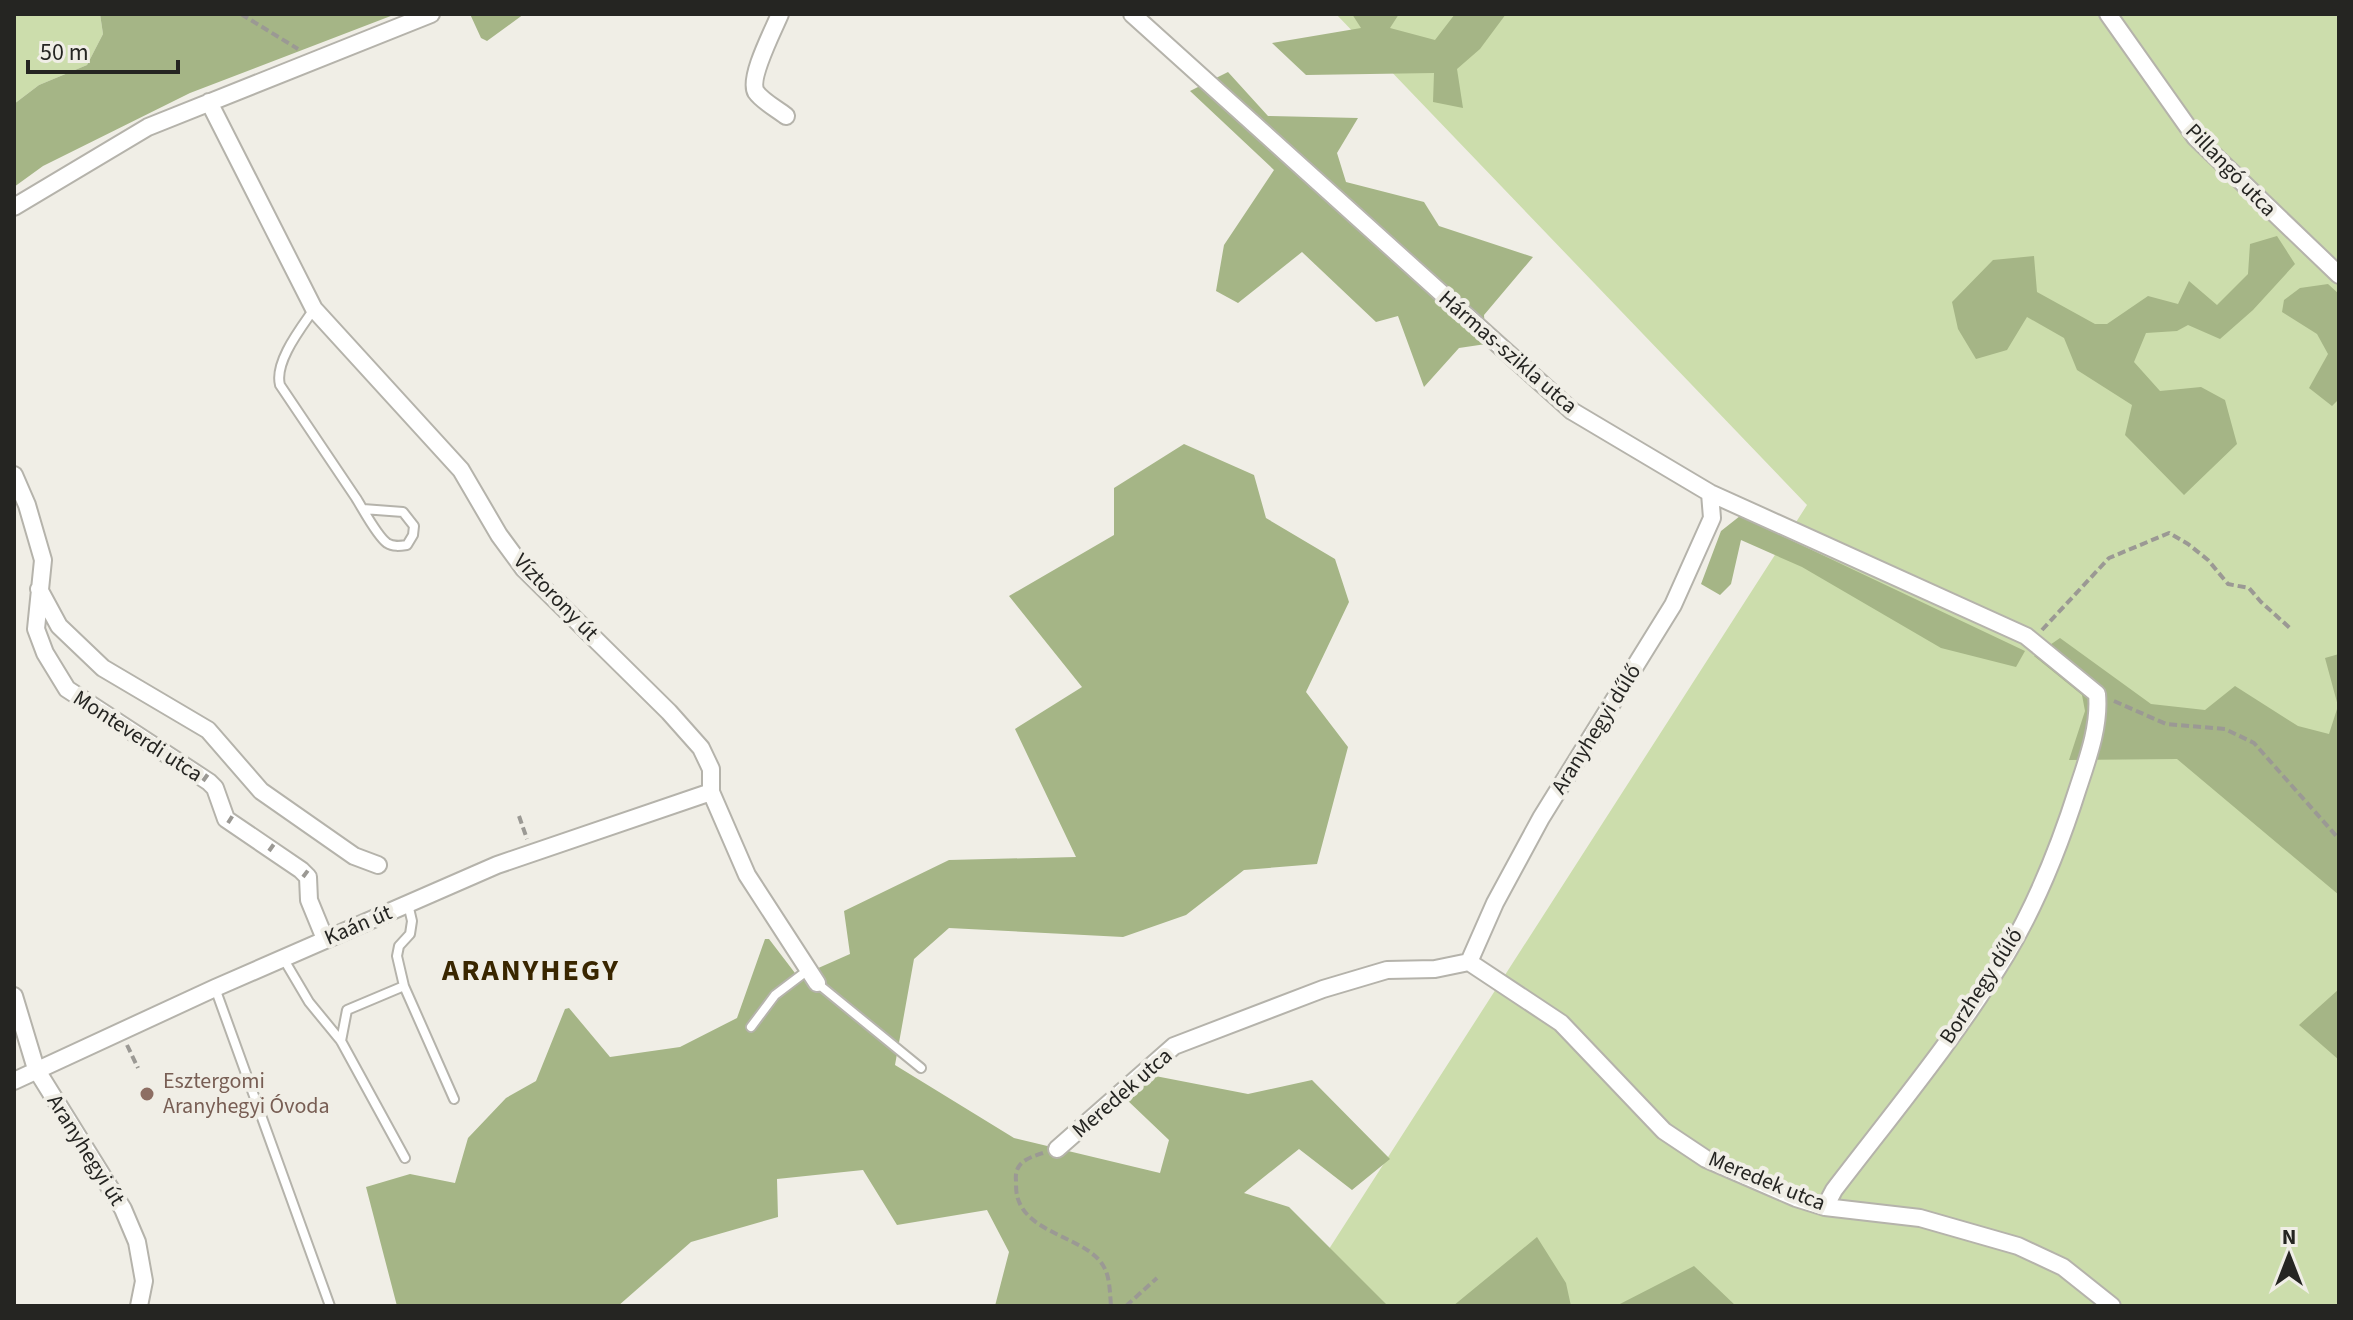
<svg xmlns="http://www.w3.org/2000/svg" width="2353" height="1320" font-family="'Source Sans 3',sans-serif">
	<rect width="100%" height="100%" fill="#f0eee6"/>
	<!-- green -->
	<path fill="#ccddac" d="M 14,14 L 100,14 L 103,34 L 87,65 L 39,85 L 14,104 Z
		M 1336,14 L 2339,14 L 2339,1306 L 1293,1305 L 1807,505 Z"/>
	<!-- forest -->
	<path fill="#a5b586" d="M 100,14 L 396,14 L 190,93 L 43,166 L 14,187 L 14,104 L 39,85 L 87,65 L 103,34 Z
		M 470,14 L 524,14 L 487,41 L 481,38 Z
		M 1352,14 L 1399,14 L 1390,28 L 1435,40 L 1455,14 L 1506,14 L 1480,49 L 1457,69 L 1463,108 L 1433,102 L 1434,73 L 1306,75 L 1272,43 L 1361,28 Z
		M 1228,72 L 1268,116 L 1358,118 L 1337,153 L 1346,182 L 1424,202 L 1439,226 L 1533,257 L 1484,315 L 1486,344 L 1459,348 L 1424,387 L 1398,316 L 1376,322 L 1302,252 L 1238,303 L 1216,291 L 1224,245 L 1274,170 L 1190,91 Z
		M 2277,236 L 2295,264 L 2253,310 L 2220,339 L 2188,325 L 2177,331 L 2146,333 L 2134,362 L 2160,391 L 2201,387 L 2225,400 L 2237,444 L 2184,495 L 2125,435 L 2132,405 L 2077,370 L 2064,338 L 2027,317 L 2007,350 L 1976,359 L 1958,329 L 1952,302 L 1993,260 L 2034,256 L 2037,292 L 2095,324 L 2107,324 L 2148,296 L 2178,304 L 2189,281 L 2217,305 L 2248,274 L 2250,244 Z
		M 2328,284 L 2339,294 L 2339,399 L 2332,406 L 2309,388 L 2328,354 L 2317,334 L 2282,312 L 2284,300 L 2300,288 Z
		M 1184,444 L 1254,475 L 1266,518 L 1335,559 L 1349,602 L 1306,692 L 1348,747 L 1317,864 L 1244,870 L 1186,915 L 1123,937 L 949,928 L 914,959 L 895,1065 L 1014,1138 L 1160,1173 L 1169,1140 L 1126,1099 L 1150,1075 L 1248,1094 L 1312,1080 L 1390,1159 L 1352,1190 L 1299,1149 L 1244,1193 L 1289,1207 L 1388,1306 L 995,1306 L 1009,1252 L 987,1210 L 897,1225 L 863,1170 L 777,1179 L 778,1217 L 691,1242 L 618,1306 L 397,1306 L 366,1187 L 410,1174 L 455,1183 L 468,1138 L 506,1098 L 536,1081 L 565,1009 L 569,1008 L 610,1057 L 680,1047 L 737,1018 L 765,939 L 769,939 L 798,977 L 850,954 L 844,911 L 949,860 L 1076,857 L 1015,729 L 1082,687 L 1009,596 L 1114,535 L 1114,488 Z
		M 1740,516 L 2025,651 L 2016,667 L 1941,648 L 1802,567 L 1741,540 L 1731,584 L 1720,595 L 1701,584 L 1721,531 Z
		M 2060,638 L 2151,704 L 2205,710 L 2235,686 L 2298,726 L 2329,734 L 2338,706 L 2325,658 L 2339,654 L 2339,895 L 2177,759 L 2069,760 L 2085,711 L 2082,695 L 2034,656 Z
		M 2339,989 L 2339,1060 L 2299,1025 Z
		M 1537,1237 L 1566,1283 L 1571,1306 L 1453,1306 Z
		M 1694,1266 L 1736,1306 L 1616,1306 Z"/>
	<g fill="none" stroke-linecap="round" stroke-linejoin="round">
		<defs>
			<path id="lane" d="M 314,309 C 301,328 274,362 280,385 L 356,498 C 363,509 377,536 387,543 C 393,547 400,546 407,545 L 413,535 L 414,526 L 403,512 L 363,509
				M 283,958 L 309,1002 L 341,1041 L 405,1158
				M 817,983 L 921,1068
				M 404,986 L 397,956 L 399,946 L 410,934 L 412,921 L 408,904
				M 215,988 L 330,1306
				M 751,1027 L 775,995 L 808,970
				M 341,1041 L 347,1010 L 404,986 L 454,1099"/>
			<path id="street" d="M 780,14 C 774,29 748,78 756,92 C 762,101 777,109 786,116
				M 1132,14 L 1572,411 L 1710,493 L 2026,636 L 2097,694 C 2100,725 2088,758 2078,788 C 2060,845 2037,903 2006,955 C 1956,1037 1893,1113 1834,1190 L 1825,1207
				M 2108,14 L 2195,137 L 2339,275
				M 209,102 L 314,309 L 461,470 L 499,535 L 524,569 L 669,712 L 701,748 L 711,769 L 711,792 L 747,875 L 817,983
				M 14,207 L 148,127 L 431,14
				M 14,475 L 27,505 L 43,560 L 36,629 L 45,653 L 67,689 L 209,782 L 215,788 L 226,819 L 301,870 L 308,877 L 309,900 L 325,939
				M 39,589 L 59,626 L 103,668 L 208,730 L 261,791 L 354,856 L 378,865
				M 1469,962 L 1561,1023 L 1664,1131 L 1706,1159 L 1796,1198 L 1825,1207 L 1920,1218 L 2018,1246 L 2063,1267 L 2112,1306
				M 1469,962 L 1495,903 L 1541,818 L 1673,605 L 1712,518 L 1710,493
				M 14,996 L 36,1069 L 123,1209 L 137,1242 L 144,1281 L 139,1306
				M 14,1081 L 215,988 L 497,865 L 711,792
				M 1057,1149 L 1174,1046 L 1323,989 L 1387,970 L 1435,969 L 1469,962"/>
		</defs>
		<!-- lane casing -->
		<use href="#lane" stroke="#b5b3ab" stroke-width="12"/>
		<!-- street casing -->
		<use href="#street" stroke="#b5b3ab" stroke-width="20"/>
		<!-- path -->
		<path stroke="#9b9994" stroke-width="4" stroke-dasharray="8 4" stroke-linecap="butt" d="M 241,14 L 298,49
			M 2042,630 L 2109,558 L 2169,533 L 2188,544 L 2208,560 L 2228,584 L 2249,588 L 2261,602 L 2291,629
			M 2114,701 L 2166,724 L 2225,729 L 2254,743 L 2339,839
			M 519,816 L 527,839
			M 127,1045 L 138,1068
			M 1043,1153 C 1028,1158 1014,1162 1016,1181 C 1016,1186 1016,1194 1018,1199 C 1030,1236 1090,1237 1105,1269 C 1110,1279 1110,1295 1111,1306
			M 1126,1306 L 1157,1278"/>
		<!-- lane -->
		<use href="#lane" stroke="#fff" stroke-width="8"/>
		<!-- street -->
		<use href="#street" stroke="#fff" stroke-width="16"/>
		<!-- path-bridge -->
		<path stroke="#9b9994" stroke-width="4" stroke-dasharray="8 4" stroke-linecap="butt" d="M 127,733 L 132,724
			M 163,756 L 169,748
			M 203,781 L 208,774
			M 228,823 L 233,815
			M 269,851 L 274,844
			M 303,877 L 309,869"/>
	</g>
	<!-- markers -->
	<circle fill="#8d6e63" stroke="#f0eee6" stroke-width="3" cx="147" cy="1094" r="8"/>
	<g text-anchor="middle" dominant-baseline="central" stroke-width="8" stroke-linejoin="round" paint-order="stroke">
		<!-- street labels -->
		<g font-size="22" fill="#252522" stroke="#f0eee6">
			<text transform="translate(2231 170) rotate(46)">Pillangó utca</text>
			<text transform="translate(1508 352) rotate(41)">Hármas-szikla utca</text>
			<text transform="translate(556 597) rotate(46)">Víztorony út</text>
			<text transform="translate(1596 729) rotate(-58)">Aranyhegyi dűlő</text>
			<text transform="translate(138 736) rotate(33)">Monteverdi utca</text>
			<text transform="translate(358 925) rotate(-23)">Kaán út</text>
			<text transform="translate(1981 986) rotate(-57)">Borzhegy dűlő</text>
			<text transform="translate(1122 1093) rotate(-41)">Meredek utca</text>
			<text transform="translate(86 1150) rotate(58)">Aranyhegyi út</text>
			<text transform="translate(1767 1181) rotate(22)">Meredek utca</text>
		</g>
		<!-- education labels -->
		<g font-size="22" fill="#785e54" stroke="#f0eee6" text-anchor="start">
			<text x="163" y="1081">Esztergomi<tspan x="163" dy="25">Aranyhegyi Óvoda</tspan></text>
		</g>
		<!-- district labels -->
		<g font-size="30" font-weight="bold" letter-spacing="2" fill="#392600" stroke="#f0eee6">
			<text x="531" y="970">ARANYHEGY</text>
		</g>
	</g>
	<!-- border -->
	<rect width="2353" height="1320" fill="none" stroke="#252522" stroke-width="32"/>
	<!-- north arrow -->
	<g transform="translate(2289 1256)" stroke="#f0eee6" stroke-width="6" paint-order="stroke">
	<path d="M0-6L14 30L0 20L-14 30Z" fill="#252522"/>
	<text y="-12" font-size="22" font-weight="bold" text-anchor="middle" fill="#252522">N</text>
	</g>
	<!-- scale -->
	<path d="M28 60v12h150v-12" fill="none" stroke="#252522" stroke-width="4"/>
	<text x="40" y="60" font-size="24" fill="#252522" stroke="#f0eee6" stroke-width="6" paint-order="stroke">50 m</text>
</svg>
